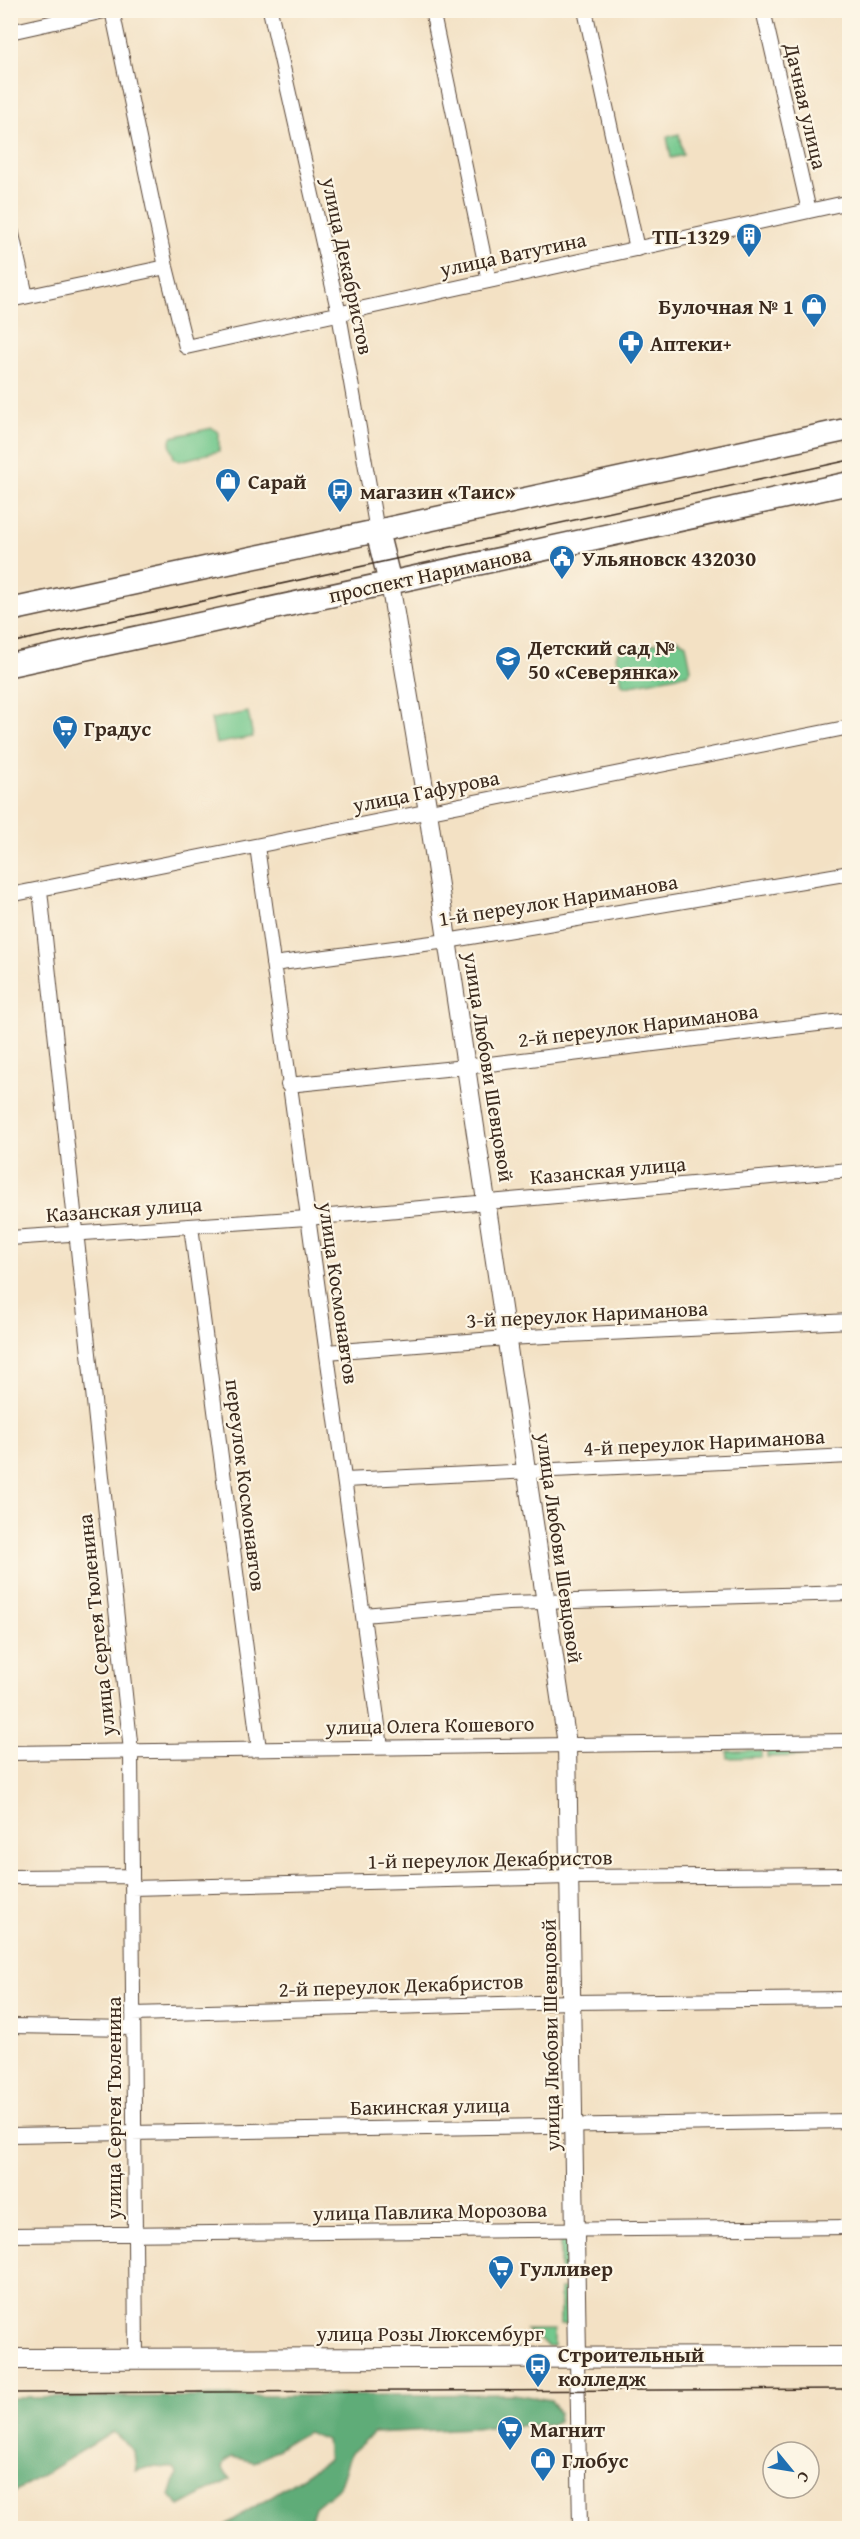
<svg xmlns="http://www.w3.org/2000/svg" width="860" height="2539" font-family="'Gentium Book Plus',serif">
	<rect width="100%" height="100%" fill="#fcf5e5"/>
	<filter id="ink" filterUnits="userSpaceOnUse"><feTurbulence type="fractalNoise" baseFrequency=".0167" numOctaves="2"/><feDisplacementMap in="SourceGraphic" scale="12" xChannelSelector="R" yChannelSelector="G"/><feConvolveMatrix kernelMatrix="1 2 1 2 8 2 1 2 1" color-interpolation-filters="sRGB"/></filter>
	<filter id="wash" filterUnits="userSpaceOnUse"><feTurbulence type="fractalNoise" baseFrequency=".008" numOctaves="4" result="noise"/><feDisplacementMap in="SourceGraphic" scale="24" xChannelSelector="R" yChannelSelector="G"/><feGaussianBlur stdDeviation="1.35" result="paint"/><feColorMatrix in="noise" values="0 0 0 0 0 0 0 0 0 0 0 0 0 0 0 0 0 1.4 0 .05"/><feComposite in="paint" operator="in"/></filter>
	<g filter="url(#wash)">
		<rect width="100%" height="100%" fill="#f3e1c4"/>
		<!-- green -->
		<path fill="#73c88d" stroke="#577956" stroke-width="1.5" d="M 679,134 L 683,155 L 671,158 L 667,137 Z
			M 212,428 L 219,433 L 219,451 L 180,461 L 174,458 L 170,444 L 172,437 Z
			M 677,639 L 686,644 L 691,669 L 688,674 L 626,686 L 622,684 L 616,656 L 618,651 Z
			M 248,712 L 253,737 L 216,744 L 211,719 Z
			M 761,1750 L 761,1757 L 728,1758 L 727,1751 Z
			M 804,1750 L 804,1756 L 767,1757 L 767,1751 Z
			M 560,2233 L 571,2233 L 572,2276 L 560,2276 Z
			M 560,2289 L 572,2289 L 572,2324 L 560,2324 Z
			M 526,2330 L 554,2330 L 554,2346 L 548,2346 Z"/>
		<!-- forest -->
		<path fill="#5eac78" stroke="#4c6b4b" stroke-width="1.5" d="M 514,2394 L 551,2400 L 559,2413 L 558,2421 L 551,2424 L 374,2433 L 351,2453 L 339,2487 L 315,2507 L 308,2528 L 221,2528 L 328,2460 L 326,2440 L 307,2432 L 254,2462 L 232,2457 L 225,2461 L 222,2468 L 231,2479 L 180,2506 L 170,2496 L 177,2474 L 174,2468 L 149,2467 L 136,2471 L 134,2451 L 113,2432 L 11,2494 L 11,2398 Z"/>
	</g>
	<g filter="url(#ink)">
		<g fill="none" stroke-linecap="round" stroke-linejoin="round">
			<defs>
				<path id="minor" d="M 112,10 L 166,267 L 186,347 L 850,202
					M 270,10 L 339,314 L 377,531
					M 432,10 L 489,281
					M 585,10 L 637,249
					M 763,10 L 809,211
					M 10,32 L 109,10
					M 10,225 L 26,296
					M 10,300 L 166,267
					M 257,846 L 381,1747
					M 40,890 L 131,1751 L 136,2359
					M 10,895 L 850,727
					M 273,964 L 447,941 L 850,873
					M 288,1085 L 465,1067 L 850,1020
					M 191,1226 L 259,1749
					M 10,1238 L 307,1218 L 850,1170
					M 327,1352 L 507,1338 L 850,1321
					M 345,1480 L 850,1456
					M 363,1615 L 508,1603 L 850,1593
					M 10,1753 L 850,1741
					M 10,1877 L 132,1876
					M 132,1888 L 570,1877 L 850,1875
					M 133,2014 L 572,2002 L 850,1999
					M 10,2026 L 133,2028
					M 10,2135 L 850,2121
					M 10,2235 L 850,2227
					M 577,2357 L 580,2528"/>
				<path id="tertiary" d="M 390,583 L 428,812 L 567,1744 L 577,2357"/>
				<path id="secondary" d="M 10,2359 L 850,2357"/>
				<path id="primary" d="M 377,531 L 390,583
					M 10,610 L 850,429
					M 10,665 L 850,483"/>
			</defs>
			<!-- minor casing -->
			<use href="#minor" stroke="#574537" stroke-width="16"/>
			<!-- tertiary casing -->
			<use href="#tertiary" stroke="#574537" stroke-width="20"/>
			<!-- secondary casing -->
			<use href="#secondary" stroke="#574537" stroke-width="22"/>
			<!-- primary casing -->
			<use href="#primary" stroke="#574537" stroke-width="25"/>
			<!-- minor -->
			<use href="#minor" stroke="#fff" stroke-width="14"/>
			<!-- tertiary -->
			<use href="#tertiary" stroke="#fff" stroke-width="18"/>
			<!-- secondary -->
			<use href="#secondary" stroke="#fff" stroke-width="20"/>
			<!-- primary -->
			<use href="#primary" stroke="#fff" stroke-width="22"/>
			<!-- tram -->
			<path stroke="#3b2a1e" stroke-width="1.5" d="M 10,643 L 850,460
				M 10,2393 L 850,2389"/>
		</g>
	</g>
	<!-- icons -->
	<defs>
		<symbol id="building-pin" viewBox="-11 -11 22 30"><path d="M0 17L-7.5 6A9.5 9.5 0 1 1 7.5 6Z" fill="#1f6fb2" stroke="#fcf5e5"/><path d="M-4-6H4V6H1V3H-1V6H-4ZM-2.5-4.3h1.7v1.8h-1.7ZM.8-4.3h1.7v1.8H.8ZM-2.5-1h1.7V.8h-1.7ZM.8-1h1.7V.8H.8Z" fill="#fff"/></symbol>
		<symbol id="shop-pin" viewBox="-11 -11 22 30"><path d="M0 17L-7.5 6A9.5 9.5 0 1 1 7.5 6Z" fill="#1f6fb2" stroke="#fcf5e5"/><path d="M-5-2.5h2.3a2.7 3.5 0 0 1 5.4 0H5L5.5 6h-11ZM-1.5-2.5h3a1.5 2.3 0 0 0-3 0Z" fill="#fff"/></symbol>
		<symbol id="pharmacy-pin" viewBox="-11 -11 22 30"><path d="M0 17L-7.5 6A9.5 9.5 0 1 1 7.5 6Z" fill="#1f6fb2" stroke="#fcf5e5"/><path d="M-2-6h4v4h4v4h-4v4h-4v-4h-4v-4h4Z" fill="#fff"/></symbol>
		<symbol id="bus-pin" viewBox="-11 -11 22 30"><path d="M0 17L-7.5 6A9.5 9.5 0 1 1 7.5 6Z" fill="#1f6fb2" stroke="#fcf5e5"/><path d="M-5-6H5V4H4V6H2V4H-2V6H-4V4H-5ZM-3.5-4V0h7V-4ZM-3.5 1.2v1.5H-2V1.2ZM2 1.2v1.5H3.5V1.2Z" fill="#fff"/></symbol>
		<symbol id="civic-pin" viewBox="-11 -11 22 30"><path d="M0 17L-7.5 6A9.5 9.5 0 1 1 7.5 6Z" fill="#1f6fb2" stroke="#fcf5e5"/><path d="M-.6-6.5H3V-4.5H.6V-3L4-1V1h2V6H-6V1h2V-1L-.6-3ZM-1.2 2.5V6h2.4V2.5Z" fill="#fff"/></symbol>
		<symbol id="school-pin" viewBox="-11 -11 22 30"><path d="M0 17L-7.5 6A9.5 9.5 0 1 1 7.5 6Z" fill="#1f6fb2" stroke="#fcf5e5"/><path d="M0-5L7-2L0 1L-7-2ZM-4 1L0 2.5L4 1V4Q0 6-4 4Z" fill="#fff"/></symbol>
		<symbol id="supermarket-pin" viewBox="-11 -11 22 30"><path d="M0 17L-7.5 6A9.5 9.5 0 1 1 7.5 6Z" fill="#1f6fb2" stroke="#fcf5e5"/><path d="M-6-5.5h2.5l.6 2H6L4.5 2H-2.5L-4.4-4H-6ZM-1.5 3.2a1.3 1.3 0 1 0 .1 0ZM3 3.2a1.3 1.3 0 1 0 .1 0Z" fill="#fff"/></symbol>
	</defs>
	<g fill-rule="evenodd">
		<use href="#building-pin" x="734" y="221" width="30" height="40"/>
		<use href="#shop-pin" x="799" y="291" width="30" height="40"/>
		<use href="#pharmacy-pin" x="616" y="328" width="30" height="40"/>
		<use href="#shop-pin" x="213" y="466" width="30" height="40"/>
		<use href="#bus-pin" x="325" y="476" width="30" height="40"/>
		<use href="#civic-pin" x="547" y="543" width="30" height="40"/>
		<use href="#school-pin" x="493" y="644" width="30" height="40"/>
		<use href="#supermarket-pin" x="50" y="713" width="30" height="40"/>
		<use href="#supermarket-pin" x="486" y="2253" width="30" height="40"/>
		<use href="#bus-pin" x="523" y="2351" width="30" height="40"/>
		<use href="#supermarket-pin" x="495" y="2414" width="30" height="40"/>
		<use href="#shop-pin" x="528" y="2445" width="30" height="40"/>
	</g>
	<g text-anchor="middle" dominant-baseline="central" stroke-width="4.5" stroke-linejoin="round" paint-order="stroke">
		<!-- street labels -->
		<g font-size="21" fill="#3b2a1e" stroke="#fcf5e5">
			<text transform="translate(806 106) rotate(77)">Дачная улица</text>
			<text transform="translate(513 254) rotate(-12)">улица Ватутина</text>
			<text transform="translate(348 266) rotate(78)">улица Декабристов</text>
			<text transform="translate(430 574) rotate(-12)">проспект Нариманова</text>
			<text transform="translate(426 791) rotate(-11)">улица Гафурова</text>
			<text transform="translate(558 900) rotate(-9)">1-й переулок Нариманова</text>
			<text transform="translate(638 1025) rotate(-7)">2-й переулок Нариманова</text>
			<text transform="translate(489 1067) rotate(81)">улица Любови Шевцовой</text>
			<text transform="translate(608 1170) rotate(-5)">Казанская улица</text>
			<text transform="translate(124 1209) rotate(-4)">Казанская улица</text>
			<text transform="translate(339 1293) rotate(82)">улица Космонавтов</text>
			<text transform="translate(587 1314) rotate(-3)">3-й переулок Нариманова</text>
			<text transform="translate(704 1442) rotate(-3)">4-й переулок Нариманова</text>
			<text transform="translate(246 1485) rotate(83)">переулок Космонавтов</text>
			<text transform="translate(560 1548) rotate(82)">улица Любови Шевцовой</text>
			<text transform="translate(96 1625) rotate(-96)">улица Сергея Тюленина</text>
			<text transform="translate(430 1725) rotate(-1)">улица Олега Кошевого</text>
			<text transform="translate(490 1859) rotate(-1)">1-й переулок Декабристов</text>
			<text transform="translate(401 1985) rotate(-2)">2-й переулок Декабристов</text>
			<text transform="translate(550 2035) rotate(-91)">улица Любови Шевцовой</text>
			<text transform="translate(430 2106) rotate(-1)">Бакинская улица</text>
			<text transform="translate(113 2108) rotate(-90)">улица Сергея Тюленина</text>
			<text transform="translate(430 2211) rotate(-1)">улица Павлика Морозова</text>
			<text x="430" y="2333">улица Розы Люксембург</text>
		</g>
		<!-- poi labels -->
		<g font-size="21" font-weight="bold" fill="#3b2a1e" stroke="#fcf5e5" text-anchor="start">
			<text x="730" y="236" text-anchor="end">ТП-1329</text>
			<text x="794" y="306" text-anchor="end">Булочная № 1</text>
			<text x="650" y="343">Аптеки+</text>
			<text x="248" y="481">Сарай</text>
			<text x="360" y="491">магазин «Таис»</text>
			<text x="582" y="558">Ульяновск 432030</text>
			<text x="528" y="647">Детский сад №<tspan x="528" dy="24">50 «Северянка»</tspan></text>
			<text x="84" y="728">Градус</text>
			<text x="520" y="2268">Гулливер</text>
			<text x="558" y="2354">Строительный<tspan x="558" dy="24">колледж</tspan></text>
			<text x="530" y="2429">Магнит</text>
			<text x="562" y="2460">Глобус</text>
		</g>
	</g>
	<!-- margin -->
	<rect width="860" height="2539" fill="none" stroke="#fcf5e5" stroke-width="36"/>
	<!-- north arrow -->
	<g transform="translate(791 2470) rotate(120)"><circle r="28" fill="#fcf5e5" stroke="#afa495" stroke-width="1.5"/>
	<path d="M0-4.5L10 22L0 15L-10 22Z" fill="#1f6fb2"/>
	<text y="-9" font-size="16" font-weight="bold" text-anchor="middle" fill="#3b2a1e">С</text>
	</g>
</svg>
